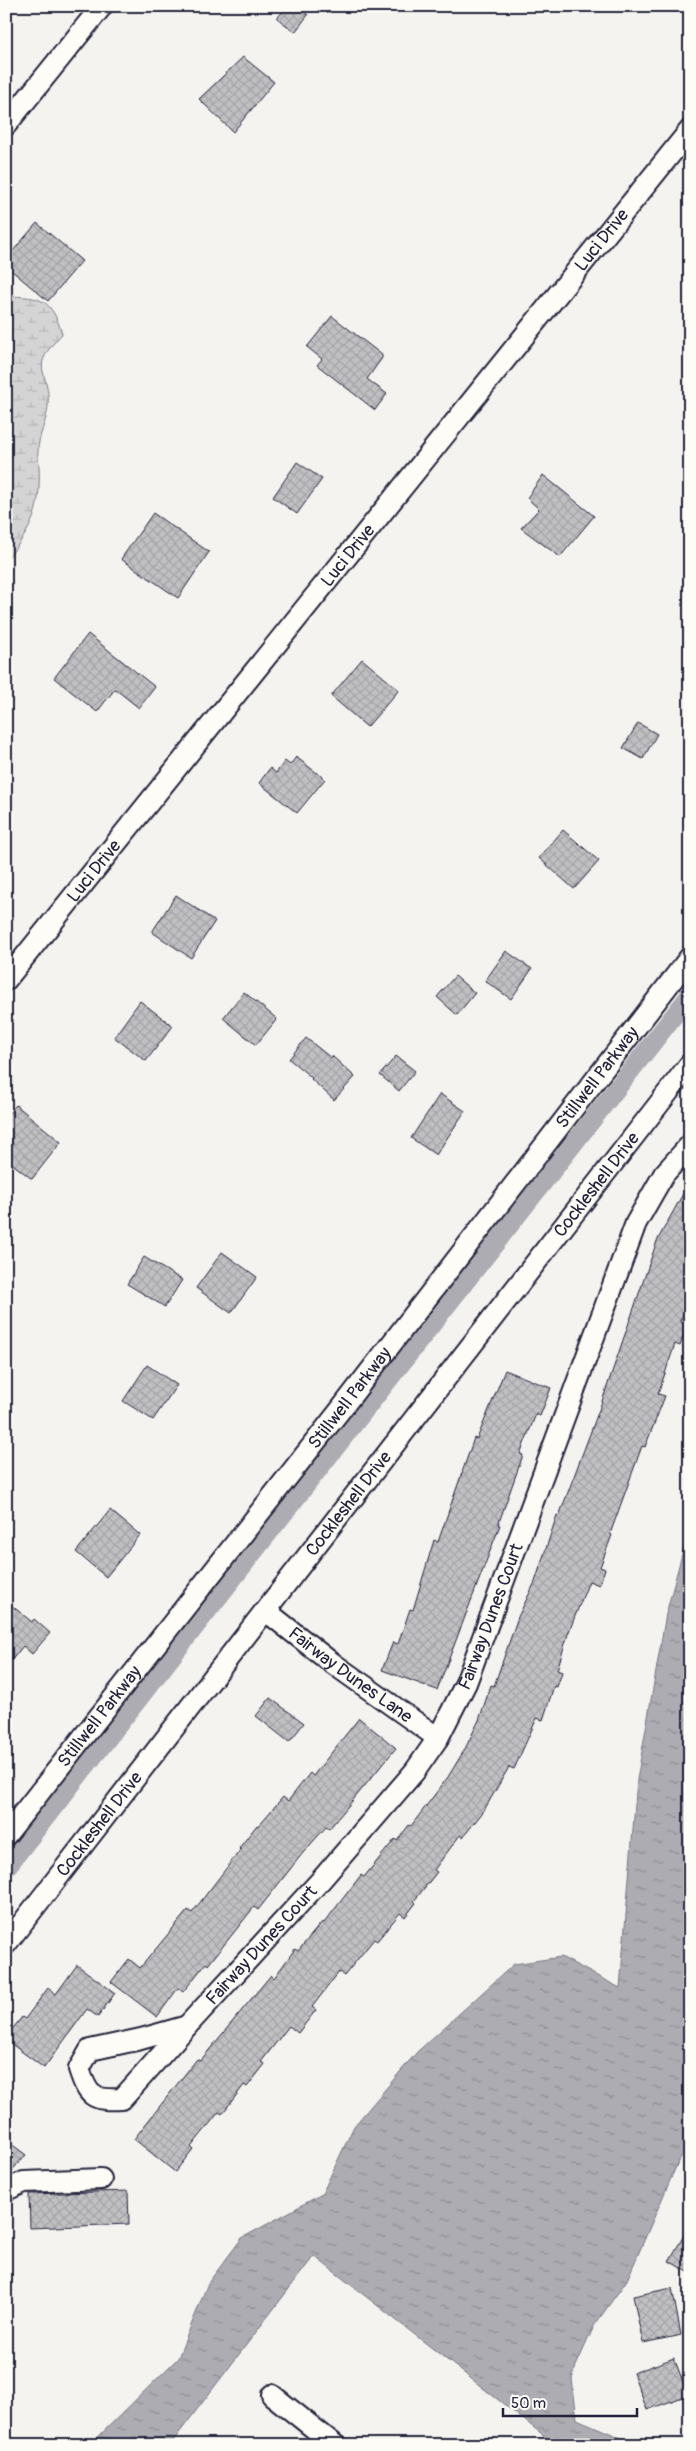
<svg xmlns="http://www.w3.org/2000/svg" width="696" height="2451" font-family="Pangolin,sans-serif">
	<defs>
		<pattern id="wetland-marsh" width="20" height="14" patternUnits="userSpaceOnUse" patternTransform="scale(1.25)"><rect width="20" height="14" fill="#d5d4d5"/><path d="M1 5h8M5 5V1M11 12h8M15 12V8" fill="none" stroke="#b7b6b8"/></pattern>
		<pattern id="water-ripples" width="26" height="14" patternUnits="userSpaceOnUse" patternTransform="scale(1.25)"><rect width="26" height="14" fill="#acacb2"/><path d="M2 4q2-2 4 0t4 0M15 11q2-2 4 0t4 0" fill="none" stroke="#8c8c92"/></pattern>
		<pattern id="building-cross-hatch" width="8" height="8" patternUnits="userSpaceOnUse" patternTransform="scale(1.25)"><rect width="8" height="8" fill="#c0bfc2"/><path d="M0 0l8 8M0 8l8-8" fill="none" stroke="#a5a4a8"/></pattern>
	</defs>
	<rect width="100%" height="100%" fill="#f4f3ef"/>
	<filter id="ink" filterUnits="userSpaceOnUse"><feTurbulence type="fractalNoise" baseFrequency=".02" numOctaves="2"/><feDisplacementMap in="SourceGraphic" scale="10" xChannelSelector="R" yChannelSelector="G"/><feConvolveMatrix kernelMatrix="1 2 1 2 8 2 1 2 1" color-interpolation-filters="sRGB"/></filter>
	<g filter="url(#ink)">
		<!-- wetland -->
		<path fill="url(#wetland-marsh)" stroke="#7c7b88" d="M 6,296 C 42,297 51,298 62,334 C 26,371 51,368 48,406 C 47,421 38,436 38,451 C 37,456 39,461 39,466 C 41,509 33,528 6,560 Z"/>
		<!-- water -->
		<path fill="url(#water-ripples)" stroke="#757582" d="M 690,1524 L 690,2143 L 678,2162 L 627,2280 L 594,2326 L 576,2366 L 572,2379 L 577,2419 L 638,2445 L 556,2445 L 314,2256 L 170,2445 L 90,2445 L 178,2358 L 208,2283 L 242,2238 L 322,2194 L 354,2126 L 417,2052 L 514,1964 L 561,1957 L 620,1988 L 637,1780 L 666,1614 Z"/>
		<g fill="none" stroke-linecap="round" stroke-linejoin="round">
			<!-- canal -->
			<path stroke="#acacb2" stroke-width="19" d="M 6,1868 L 690,995"/>
		</g>
		<!-- building -->
		<path fill="url(#building-cross-hatch)" stroke="#22223b" d="M 288,6 L 297,6 L 308,15 L 295,32 L 277,18 Z
			M 243,57 L 274,82 L 233,132 L 199,99 Z
			M 37,223 L 82,261 L 48,301 L 6,266 L 6,259 Z
			M 332,316 L 382,355 L 382,358 L 367,379 L 387,394 L 375,410 L 317,365 L 322,359 L 307,347 Z
			M 297,462 L 322,479 L 297,514 L 273,497 Z
			M 543,475 L 594,516 L 560,557 L 521,528 L 539,509 L 527,498 Z
			M 153,513 L 209,552 L 178,598 L 121,559 Z
			M 88,634 L 155,687 L 139,708 L 115,689 L 97,712 L 54,678 Z
			M 362,659 L 399,690 L 367,727 L 331,696 Z
			M 638,723 L 657,734 L 643,759 L 623,748 Z
			M 296,757 L 325,779 L 297,813 L 259,783 L 270,768 L 276,773 L 285,761 L 290,765 Z
			M 563,830 L 599,861 L 574,889 L 539,858 Z
			M 176,895 L 215,921 L 191,958 L 152,932 Z
			M 506,951 L 532,969 L 511,999 L 485,981 Z
			M 455,976 L 475,993 L 457,1015 L 437,997 Z
			M 244,992 L 277,1019 L 256,1045 L 223,1018 Z
			M 140,1001 L 173,1026 L 146,1061 L 114,1037 Z
			M 306,1038 L 331,1058 L 332,1056 L 355,1077 L 334,1100 L 311,1079 L 312,1078 L 289,1059 Z
			M 396,1056 L 415,1071 L 399,1091 L 380,1075 Z
			M 440,1094 L 465,1111 L 436,1155 L 411,1138 Z
			M 16,1105 L 61,1142 L 32,1179 L 6,1159 L 6,1117 Z
			M 690,1181 L 690,1294 L 680,1322 L 687,1325 L 680,1346 L 675,1344 L 658,1394 L 665,1396 L 645,1447 L 642,1446 L 610,1534 L 612,1535 L 600,1567 L 605,1569 L 599,1585 L 589,1581 L 568,1634 L 557,1670 L 562,1672 L 557,1687 L 554,1686 L 543,1720 L 537,1718 L 514,1769 L 509,1767 L 483,1812 L 463,1837 L 460,1835 L 434,1870 L 437,1872 L 414,1901 L 416,1903 L 405,1917 L 400,1913 L 377,1941 L 374,1939 L 344,1976 L 339,1972 L 312,2007 L 316,2010 L 298,2033 L 289,2026 L 261,2062 L 265,2064 L 247,2087 L 244,2085 L 222,2114 L 219,2112 L 191,2147 L 193,2149 L 175,2172 L 134,2139 L 197,2059 L 200,2061 L 271,1975 L 274,1978 L 295,1949 L 298,1951 L 322,1922 L 324,1923 L 361,1875 L 364,1877 L 395,1839 L 397,1841 L 409,1825 L 411,1826 L 448,1777 L 465,1749 L 479,1720 L 491,1685 L 494,1686 L 518,1617 L 535,1582 L 557,1515 L 559,1516 L 599,1410 L 657,1241 Z
			M 222,1252 L 257,1277 L 231,1313 L 196,1288 Z
			M 144,1257 L 182,1280 L 165,1307 L 127,1284 Z
			M 147,1365 L 177,1385 L 153,1420 L 123,1401 Z
			M 505,1370 L 551,1388 L 540,1416 L 536,1414 L 520,1454 L 523,1455 L 498,1525 L 500,1525 L 437,1690 L 382,1670 L 393,1642 L 398,1644 L 410,1609 L 413,1610 L 434,1540 L 438,1542 L 474,1438 L 477,1439 Z
			M 110,1510 L 140,1535 L 106,1577 L 76,1552 Z
			M 6,1601 L 32,1622 L 34,1619 L 50,1633 L 32,1654 L 23,1646 L 6,1667 Z
			M 270,1698 L 304,1723 L 289,1742 L 256,1716 Z
			M 359,1718 L 396,1748 L 329,1829 L 326,1827 L 302,1854 L 258,1910 L 254,1907 L 208,1965 L 206,1963 L 183,1992 L 178,1988 L 157,2017 L 111,1982 L 129,1959 L 140,1968 L 188,1910 L 192,1913 L 241,1849 L 239,1848 L 257,1825 L 258,1826 L 283,1797 L 288,1801 L 310,1773 L 313,1776 Z
			M 77,1965 L 115,1993 L 98,2017 L 87,2009 L 44,2068 L 6,2040 L 6,2037 L 22,2017 L 25,2019 L 48,1988 L 56,1994 Z
			M 6,2140 L 26,2155 L 6,2177 Z
			M 128,2191 L 129,2224 L 30,2228 L 29,2194 Z
			M 690,2225 L 690,2273 L 669,2261 Z
			M 672,2288 L 681,2335 L 643,2343 L 633,2296 Z
			M 674,2358 L 688,2395 L 647,2410 L 633,2373 Z"/>
		<g fill="none" stroke-linecap="round" stroke-linejoin="round">
			<defs>
				<g id="street">
					<path d="M 6,125 L 102,6"/>
					<path id="s1" d="M 6,980 L 690,130"/>
					<path id="s2" d="M 266,1611 L 328,1660 L 438,1738"/>
					<path id="s3" d="M 6,1835 L 338,1413 L 690,957"/>
					<path id="s4" d="M 6,1944 L 690,1064"/>
					<path id="s5" d="M 187,2026 L 321,1880 L 415,1771 L 438,1738 L 466,1683 L 636,1223 L 664,1174 L 690,1145"/>
					<path d="M 187,2026 L 122,2099 C 92,2101 88,2096 79,2069 L 90,2050 L 141,2039 Z"/>
					<path d="M 6,2190 L 24,2182 L 101,2179"/>
					<path d="M 272,2395 L 335,2445"/>
				</g>
			</defs>
			<!-- street casing -->
			<use href="#street" stroke="#22223b" stroke-width="24"/>
			<!-- street -->
			<use href="#street" stroke="#fdfcf7" stroke-width="20"/>
		</g>
	</g>
	<g text-anchor="middle" dominant-baseline="central" stroke-width="4.5" stroke-linejoin="round" paint-order="stroke">
		<!-- street labels -->
		<g font-size="18" fill="#22223b" stroke="#fdfcf7">
			<text stroke="none"><textPath href="#s1" startOffset="950">Luci Drive</textPath></text>
			<text stroke="none"><textPath href="#s1" startOffset="545">Luci Drive</textPath></text>
			<text stroke="none"><textPath href="#s1" startOffset="140">Luci Drive</textPath></text>
			<text stroke="none"><textPath href="#s3" startOffset="961">Stillwell Parkway</textPath></text>
			<text stroke="none"><textPath href="#s4" startOffset="962">Cockleshell Drive</textPath></text>
			<text stroke="none"><textPath href="#s3" startOffset="556">Stillwell Parkway</textPath></text>
			<text stroke="none"><textPath href="#s4" startOffset="558">Cockleshell Drive</textPath></text>
			<text stroke="none"><textPath href="#s5" startOffset="515">Fairway Dunes Court</textPath></text>
			<text stroke="none"><textPath href="#s2" startOffset="106">Fairway Dunes Lane</textPath></text>
			<text stroke="none"><textPath href="#s3" startOffset="151">Stillwell Parkway</textPath></text>
			<text stroke="none"><textPath href="#s4" startOffset="152">Cockleshell Drive</textPath></text>
			<text stroke="none"><textPath href="#s5" startOffset="110">Fairway Dunes Court</textPath></text>
		</g>
	</g>
	<!-- margin -->
	<rect width="696" height="2451" fill="none" stroke="#fdfcf7" stroke-width="25"/>
	<rect x="12" y="12" width="671" height="2426" fill="none" stroke="#22223b" stroke-width="2" filter="url(#ink)"/>
	<!-- scale -->
	<path d="M503 2408v8h134v-8" fill="none" stroke="#22223b" stroke-width="2.5"/>
	<text x="511" y="2408" font-size="15" fill="#22223b" stroke="#fdfcf7" stroke-width="4" paint-order="stroke">50 m</text>
</svg>
